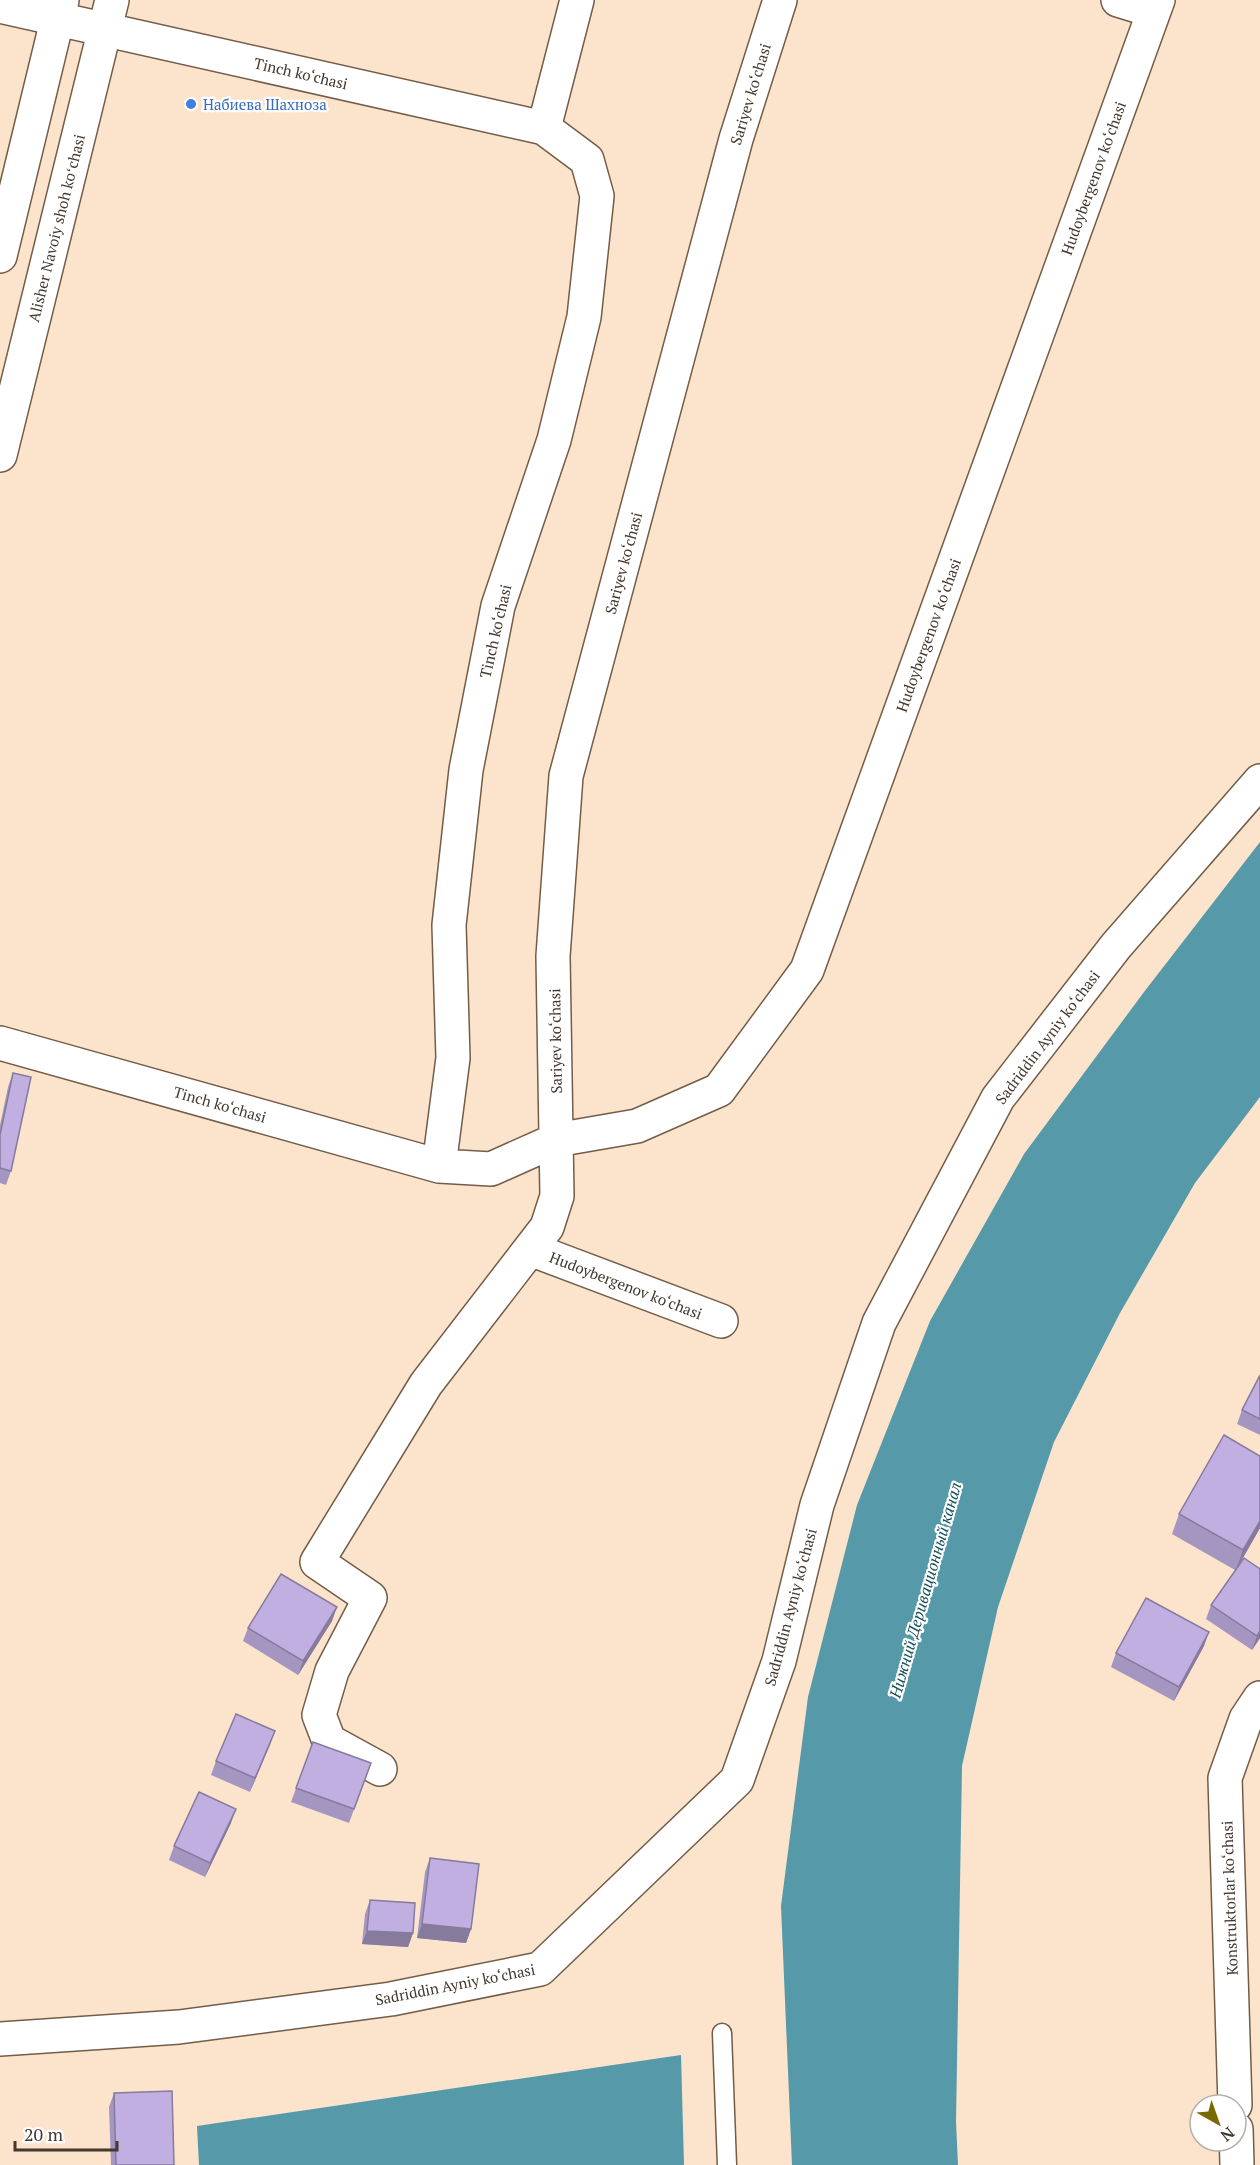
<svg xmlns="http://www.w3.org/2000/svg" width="1260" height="2165" font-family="'PT Serif',serif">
	<rect width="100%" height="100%" fill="#fce3cb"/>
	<!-- water -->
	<path fill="#5699a8" d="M 1260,842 L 1260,1097 L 1195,1183 L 1120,1313 L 1054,1442 L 998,1607 L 962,1766 L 956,2122 L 958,2165 L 792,2165 L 781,1906 L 808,1697 L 857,1505 L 930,1321 L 1024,1154 L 1144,992 Z
		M 681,2055 L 684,2165 L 199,2165 L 197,2126 Z"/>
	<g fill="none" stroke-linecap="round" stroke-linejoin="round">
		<defs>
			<path id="service" d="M 722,2033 L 727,2165"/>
			<path id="minor" d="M 1118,0 L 1154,11
				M 0,6 L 544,128 L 587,160 L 597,196 L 584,317 L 554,440 L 498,606 L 466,770 L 449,925 L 453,1058 L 439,1166
				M 544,128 L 577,0
				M 0,1043 L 439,1166 L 491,1169 L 556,1140 L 637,1126 L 719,1090 L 807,970 L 1158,0
				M 530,1249 L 721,1321
				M 380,1769 L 329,1741 L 319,1715 L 332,1671 L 370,1598 L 317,1562 L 426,1384 L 547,1227 L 557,1196 L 553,956 L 566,776 L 736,139 L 780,0
				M 0,2039 L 179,2027 L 391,1999 L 540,1969 L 737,1780 L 779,1661 L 817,1505 L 879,1323 L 998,1098 L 1116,946 L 1260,781
				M 1235,2105 L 1225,1778 L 1246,1719 L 1260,1698
				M 1236,2129 L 1237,2165"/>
			<path id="primary" d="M 0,256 L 62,0
				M 0,455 L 112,0"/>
		</defs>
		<!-- service casing -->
		<use href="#service" stroke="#735d48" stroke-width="21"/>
		<!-- minor casing -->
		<use href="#minor" stroke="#735d48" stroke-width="36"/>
		<!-- primary casing -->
		<use href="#primary" stroke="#735d48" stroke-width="36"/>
		<!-- service -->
		<use href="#service" stroke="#fff" stroke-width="18"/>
		<!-- minor -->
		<use href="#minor" stroke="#fff" stroke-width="33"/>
		<!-- primary -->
		<use href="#primary" stroke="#fff" stroke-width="33"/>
	</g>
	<!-- wall -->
	<path fill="#a596c1" d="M 13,1073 L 11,1171 L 6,1185 L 0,1183 L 0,1125 L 8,1087 Z
		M 1260,1375 L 1260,1435 L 1237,1424 L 1242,1410 Z
		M 1179,1514 L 1260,1528 L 1240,1563 L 1260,1569 L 1260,1638 L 1252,1650 L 1206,1619 L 1211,1605 L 1235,1570 L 1172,1534 Z
		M 332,1621 L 298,1675 L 243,1641 L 248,1628 Z
		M 1204,1646 L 1174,1701 L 1111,1667 L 1116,1653 Z
		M 275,1731 L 250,1792 L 211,1775 L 216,1761 Z
		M 313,1742 L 371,1763 L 349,1823 L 291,1802 Z
		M 231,1823 L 205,1877 L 169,1860 L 174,1846 Z
		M 430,1858 L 471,1929 L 466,1943 L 417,1938 L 425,1872 Z
		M 370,1900 L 413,1933 L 408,1947 L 362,1944 L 365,1914 Z
		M 114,2093 L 174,2165 L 111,2165 L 109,2107 Z"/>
	<!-- shaded-wall -->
	<path fill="#867a9d" d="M 1260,1521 L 1260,1528 L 1236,1570 L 1243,1550 Z
		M 337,1607 L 332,1621 L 298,1675 L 303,1661 Z
		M 1260,1631 L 1260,1638 L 1252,1650 L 1257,1636 Z
		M 1209,1632 L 1204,1646 L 1174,1701 L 1179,1687 Z
		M 275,1731 L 270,1745 L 250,1792 L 255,1778 Z
		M 236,1809 L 231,1823 L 205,1877 L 210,1863 Z
		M 422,1924 L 471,1929 L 466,1943 L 417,1938 Z
		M 367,1931 L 413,1933 L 408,1947 L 362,1944 Z"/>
	<!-- building -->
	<path fill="#c0afe0" stroke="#867a9d" stroke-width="1.5" d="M 13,1073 L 31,1077 L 11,1171 L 0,1168 L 0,1135 Z
		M 1260,1375 L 1260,1419 L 1242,1410 Z
		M 1224,1435 L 1260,1456 L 1260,1521 L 1243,1550 L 1179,1514 Z
		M 1244,1558 L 1260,1569 L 1260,1631 L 1257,1636 L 1211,1605 Z
		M 281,1574 L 337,1607 L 303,1661 L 248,1628 Z
		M 1146,1598 L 1209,1632 L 1179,1687 L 1116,1653 Z
		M 236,1714 L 275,1731 L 255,1778 L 216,1761 Z
		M 313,1742 L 371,1763 L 354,1809 L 296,1788 Z
		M 199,1792 L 236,1809 L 210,1863 L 174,1846 Z
		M 430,1858 L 479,1864 L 471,1929 L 422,1924 Z
		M 370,1900 L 415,1903 L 413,1933 L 367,1931 Z
		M 172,2091 L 174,2165 L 116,2165 L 114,2093 Z"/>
	<!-- markers -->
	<circle fill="#3f7fe0" stroke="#fff" stroke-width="2" cx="191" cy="104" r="6"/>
	<g text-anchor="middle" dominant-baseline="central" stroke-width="4.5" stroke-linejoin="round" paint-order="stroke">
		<!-- street labels -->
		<g font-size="15" fill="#43392f" stroke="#fff">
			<text transform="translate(301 73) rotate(13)">Tinch ko‘chasi</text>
			<text transform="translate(750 94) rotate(-73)">Sariyev ko‘chasi</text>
			<text transform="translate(1093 178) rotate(-70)">Hudoybergenov ko‘chasi</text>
			<text transform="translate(56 228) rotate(-76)">Alisher Navoiy shoh koʻchasi</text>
			<text transform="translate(623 563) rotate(-75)">Sariyev ko‘chasi</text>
			<text transform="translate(495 631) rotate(-77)">Tinch ko‘chasi</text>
			<text transform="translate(928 635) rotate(-70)">Hudoybergenov ko‘chasi</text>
			<text transform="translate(1047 1037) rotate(-53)">Sadriddin Ayniy ko‘chasi</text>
			<text transform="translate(555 1041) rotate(-91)">Sariyev ko‘chasi</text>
			<text transform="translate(220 1104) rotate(16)">Tinch ko‘chasi</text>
			<text transform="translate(626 1285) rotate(21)">Hudoybergenov ko‘chasi</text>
			<text transform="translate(790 1607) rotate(-75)">Sadriddin Ayniy ko‘chasi</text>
			<text transform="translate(1229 1898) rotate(-92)">Konstruktorlar ko‘chasi</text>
			<text transform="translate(455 1984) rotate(-11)">Sadriddin Ayniy ko‘chasi</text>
		</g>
		<!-- shop labels -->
		<g font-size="15" fill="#366cbe" stroke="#fff" text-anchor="start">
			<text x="203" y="104">Набиева Шахноза</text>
		</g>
		<!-- water labels -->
		<g font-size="16" font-style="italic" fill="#144e5a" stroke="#fff">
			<text transform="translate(925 1590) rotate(-74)">Нижний Деривационный канал</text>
		</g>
	</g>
	<!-- north arrow -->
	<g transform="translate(1218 2123) rotate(140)"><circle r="28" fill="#ffffff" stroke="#b4b0ac" stroke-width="1.5"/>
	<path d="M0-4.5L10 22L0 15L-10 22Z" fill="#7a6800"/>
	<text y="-9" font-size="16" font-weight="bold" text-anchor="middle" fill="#43392f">N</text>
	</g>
	<!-- scale -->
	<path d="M15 2141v9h102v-9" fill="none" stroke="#43392f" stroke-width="3"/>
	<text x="24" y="2141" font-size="18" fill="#43392f" stroke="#ffffff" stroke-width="4.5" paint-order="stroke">20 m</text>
</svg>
